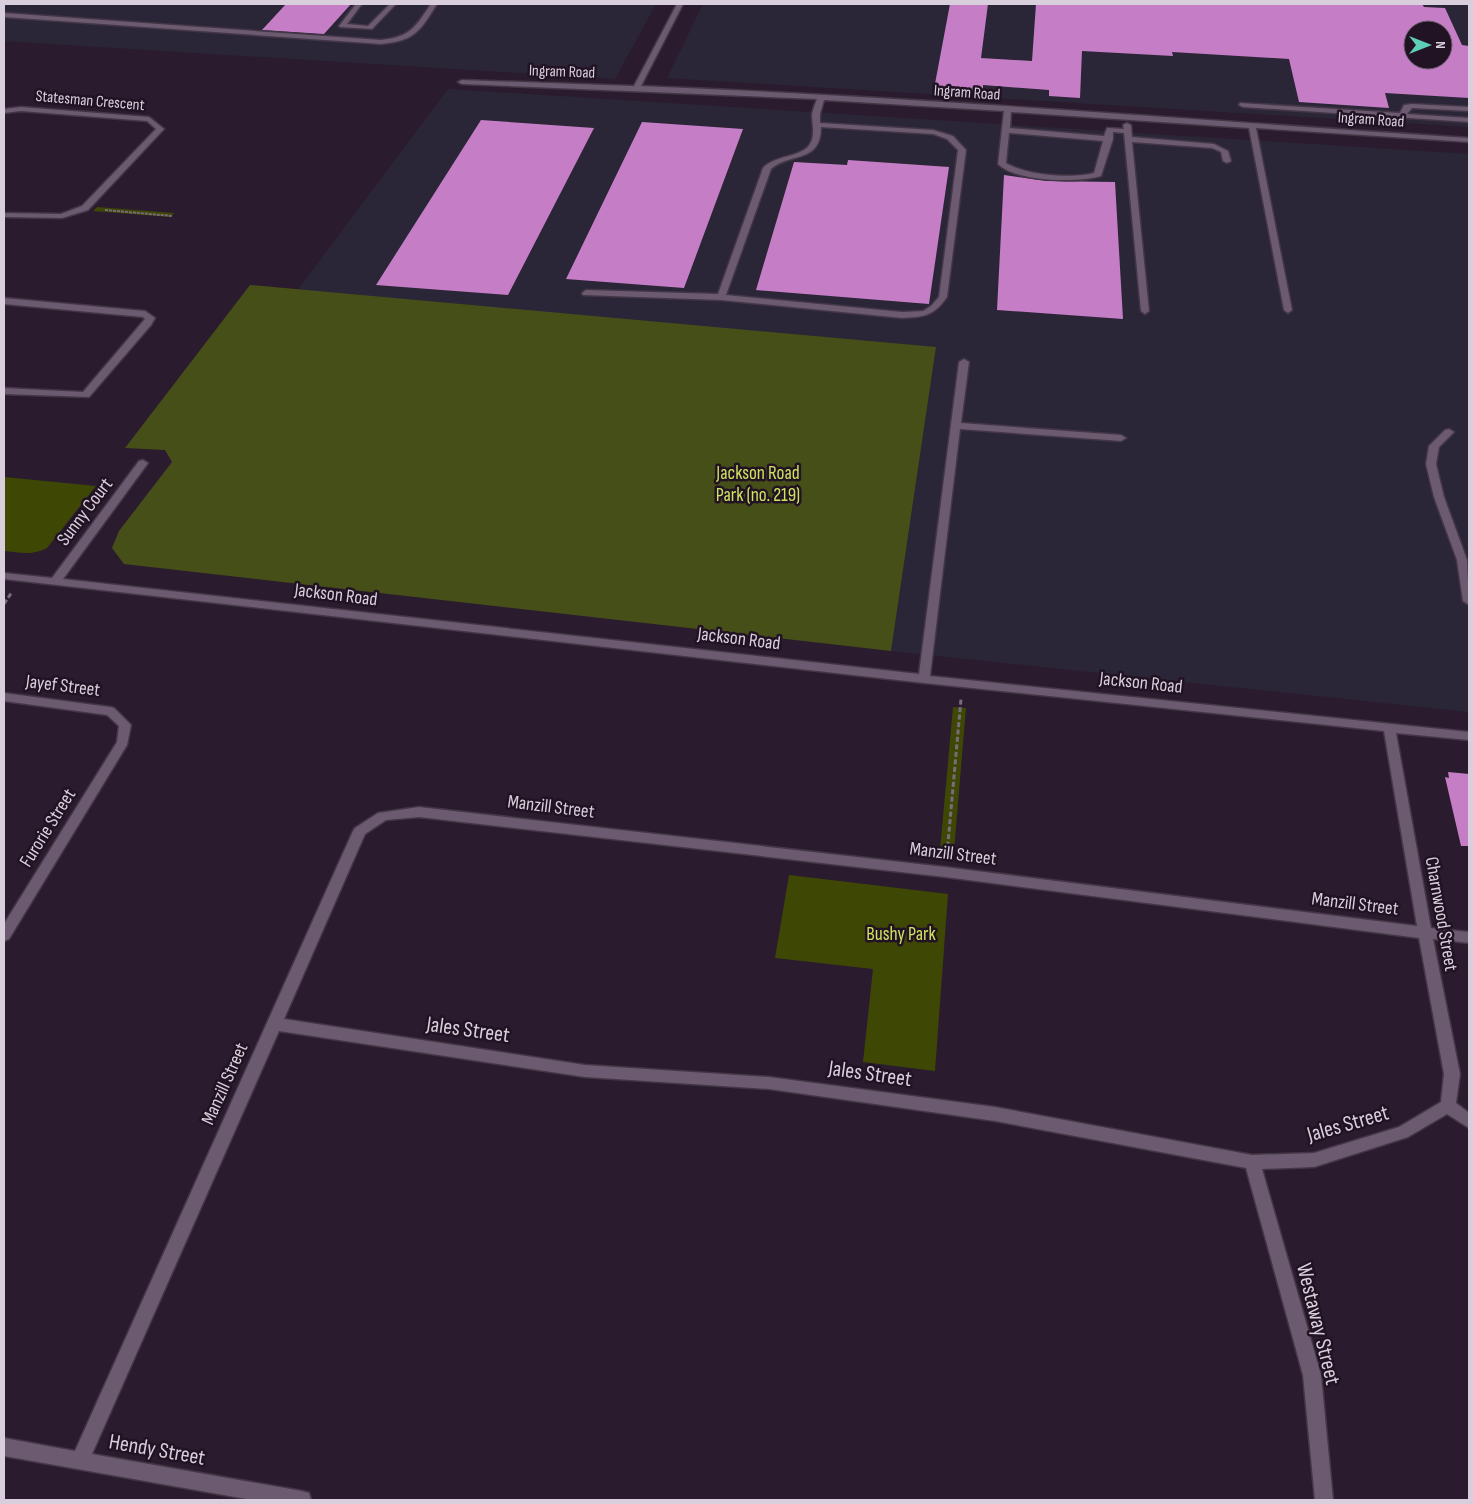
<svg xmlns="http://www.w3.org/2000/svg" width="1473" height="1504" font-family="'Sofia Sans Condensed',sans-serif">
	<rect width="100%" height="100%" fill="#2a1c2e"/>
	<!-- industrial -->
	<path fill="#2b2637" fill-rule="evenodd" d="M 4,4 L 656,4 L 615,79 L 4,41 Z
		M 703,4 L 1469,4 L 1469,127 L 667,78 ZM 1413,30 L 1443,30 L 1443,60 L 1413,60 Z
		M 448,89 L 1469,154 L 1469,712 L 891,651 L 936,348 L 297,291 Z"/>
	<!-- green -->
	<path fill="#3f4705" d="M 97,207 L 174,213 L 171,217 L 93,211 Z
		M 4,477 L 96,486 L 47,548 C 33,556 19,552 4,551 Z
		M 953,707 L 966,708 L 954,851 L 940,850 Z
		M 789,875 L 948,894 L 935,1071 L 863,1062 L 873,969 L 775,958 Z"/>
	<!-- forest -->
	<path fill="#474f18" d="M 250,285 L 936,347 L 891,651 L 124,564 L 112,548 L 119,531 L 172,462 L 165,450 L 125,448 Z"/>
	<!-- building -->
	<path fill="#c57ec6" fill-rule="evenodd" d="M 286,4 L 351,4 L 324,34 L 262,30 Z
		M 950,4 L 988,4 L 981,58 L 1032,61 L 1036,4 L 1422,4 L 1424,7 L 1445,8 L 1462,45 L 1469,46 L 1469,98 L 1385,93 L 1389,108 L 1299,102 L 1289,59 L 1172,52 L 1173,56 L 1082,51 L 1080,98 L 1049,96 L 1049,90 L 983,85 L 983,92 L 934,89 ZM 1413,30 L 1443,30 L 1443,60 L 1413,60 Z
		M 481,120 L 594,128 L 508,295 L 376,285 Z
		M 642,122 L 743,129 L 684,288 L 566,279 Z
		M 848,160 L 949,167 L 929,304 L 756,290 L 794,162 L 847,165 Z
		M 1004,175 L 1047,181 L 1115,182 L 1123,319 L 997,310 Z
		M 1448,772 L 1469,774 L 1469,846 L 1461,846 L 1445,777 L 1449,778 Z"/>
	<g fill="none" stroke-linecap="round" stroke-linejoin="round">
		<defs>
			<path id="minor" d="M 356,4 L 362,4 L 347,24 L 368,26 L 390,4 L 396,4 L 372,29 L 340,27 L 339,26 Z
				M 431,4 L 437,4 C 420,31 415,41 381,44 L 4,17 L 4,13 L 381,40 C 411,37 415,27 431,4 Z
				M 677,4 L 683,4 L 641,86 C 918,97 1193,120 1469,138 L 1469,142 L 1256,128 L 1292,310 L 1288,313 L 1284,310 L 1249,128 L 1011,112 L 1010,128 L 1104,136 L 1107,128 L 1124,129 L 1123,125 L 1127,123 L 1131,125 L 1132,137 L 1214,144 L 1228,151 L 1231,161 L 1227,163 L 1223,161 L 1221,152 L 1212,148 L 1132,142 L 1149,311 L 1145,314 L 1141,311 L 1124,133 L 1113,132 L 1113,139 L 1101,176 C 1077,183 1016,182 998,164 L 1004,111 L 824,100 L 820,114 L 820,123 L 933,130 L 953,136 L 966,150 L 947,297 C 934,316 924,317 902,318 L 721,300 L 583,295 L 582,293 L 586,290 L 718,294 L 763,168 C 776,154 804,158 811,142 C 815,133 812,124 812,114 C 813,109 815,104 817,99 L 462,84 L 458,82 L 462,80 L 634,86 ZM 821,127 L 933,134 L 947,139 L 958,150 L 939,297 L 931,306 L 923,311 L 902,312 L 726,295 L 771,169 C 790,152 821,164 821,127 ZM 1009,133 L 1103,141 L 1094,173 C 1072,179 1026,175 1006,163 Z
				M 1240,103 L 1400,113 L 1404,105 L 1412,104 L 1469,107 L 1469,111 L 1412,108 L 1407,114 L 1469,118 L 1469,122 L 1243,107 L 1239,105 Z
				M 21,107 L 149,117 L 164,129 L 88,210 L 62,218 L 4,217 L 4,213 L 61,214 L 82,206 L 156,129 L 147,121 L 21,111 L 4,113 L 4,109 Z
				M 4,298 L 145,311 L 155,318 L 151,325 L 89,397 L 4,394 L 4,388 L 83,392 L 145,319 L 143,317 L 4,304 Z
				M 964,359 L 969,362 L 961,423 L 1121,435 L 1126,438 L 1121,441 L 960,429 L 930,676 L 1469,732 L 1469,740 L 1396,733 L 1431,928 L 1469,932 L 1469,943 L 1433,939 L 1460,1074 L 1456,1103 L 1469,1113 L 1469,1128 L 1447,1114 L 1408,1137 L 1314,1167 L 1262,1169 L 1321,1375 L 1333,1500 L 1315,1500 L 1303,1375 L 1246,1168 L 995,1121 L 769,1089 L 585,1077 L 279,1031 L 92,1454 L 302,1491 L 309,1493 L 311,1500 L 252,1500 L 4,1456 L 4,1438 L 75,1451 L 353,831 L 355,828 L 378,813 L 419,807 L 945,867 L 1417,926 L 1384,731 L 924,683 L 4,579 L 4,573 L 52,578 L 139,461 L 143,460 L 148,463 L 63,579 L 919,674 L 959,362 ZM 419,817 L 945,877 L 1419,938 L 1444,1074 L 1441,1102 L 1399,1127 L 1314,1153 L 1252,1155 L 995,1107 L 769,1077 L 585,1065 L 284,1019 L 365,834 L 386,820 Z
				M 1449,429 L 1454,432 L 1439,447 L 1436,464 L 1444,497 L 1467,560 L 1469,605 L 1463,601 L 1457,560 L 1434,497 L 1426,464 L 1429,446 L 1445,430 Z
				M 4,693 L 110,707 L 114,708 L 131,725 L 127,745 L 9,939 L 4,941 L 4,924 L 117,742 L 119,726 L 107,715 L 4,701 Z"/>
		</defs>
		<!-- minor casing -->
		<use href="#minor" stroke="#433646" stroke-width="3"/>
		<!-- path-far1 -->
		<path stroke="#786c7c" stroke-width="2" stroke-dasharray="3 1" stroke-linecap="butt" d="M 105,210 L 172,216"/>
		<!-- path -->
		<path stroke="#786c7c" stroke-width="3" stroke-dasharray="5 2.5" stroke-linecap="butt" d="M 4,604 L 12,592
			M 947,854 L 961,699"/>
		<!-- minor -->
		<use href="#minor" fill="#6b5a70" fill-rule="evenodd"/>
	</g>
	<g text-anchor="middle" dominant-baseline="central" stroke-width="5" stroke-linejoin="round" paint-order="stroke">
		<!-- far-street labels -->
		<g font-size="16" fill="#d9cfdc" stroke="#211324">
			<text transform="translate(562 72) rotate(2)">Ingram Road</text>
			<text transform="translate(967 93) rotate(4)">Ingram Road</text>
			<text transform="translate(90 101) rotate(5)">Statesman Crescent</text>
			<text transform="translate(1371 120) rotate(4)">Ingram Road</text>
		</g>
		<!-- park labels -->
		<g font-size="19" fill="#cfe35f" stroke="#211324">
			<text x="758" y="473">Jackson Road<tspan x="758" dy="22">Park (no. 219)</tspan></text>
			<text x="901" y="934">Bushy Park</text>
		</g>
		<!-- street labels -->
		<g font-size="19" fill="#d9cfdc" stroke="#211324">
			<text transform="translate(85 512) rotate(-53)">Sunny Court</text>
			<text transform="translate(336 595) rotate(7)">Jackson Road</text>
			<text transform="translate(739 639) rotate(7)">Jackson Road</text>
			<text transform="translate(1141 683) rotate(6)">Jackson Road</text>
			<text transform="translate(63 686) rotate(7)">Jayef Street</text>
			<text transform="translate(551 807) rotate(7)">Manzill Street</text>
			<text transform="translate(48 828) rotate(-58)">Furorie Street</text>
			<text transform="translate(953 854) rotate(7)">Manzill Street</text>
			<text transform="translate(1355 904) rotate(7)">Manzill Street</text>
			<text transform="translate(1441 914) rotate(80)">Charnwood Street</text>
			<text transform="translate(225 1084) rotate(-66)">Manzill Street</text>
		</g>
		<!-- near-street labels -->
		<g font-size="22" fill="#d9cfdc" stroke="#211324">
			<text transform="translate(468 1030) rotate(8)">Jales Street</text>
			<text transform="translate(870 1074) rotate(8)">Jales Street</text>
			<text transform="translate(1348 1124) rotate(-16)">Jales Street</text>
			<text transform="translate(1318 1324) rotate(76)">Westaway Street</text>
			<text transform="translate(157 1450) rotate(10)">Hendy Street</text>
		</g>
	</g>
	<!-- border -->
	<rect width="1473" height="1504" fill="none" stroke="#d9cfdc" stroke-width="10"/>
	<!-- north arrow -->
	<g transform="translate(1428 45) rotate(90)"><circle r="24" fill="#211324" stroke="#6b5e6e"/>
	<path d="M0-4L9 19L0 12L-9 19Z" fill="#5eceb8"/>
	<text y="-8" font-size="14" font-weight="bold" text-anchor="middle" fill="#d9cfdc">N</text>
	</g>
</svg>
